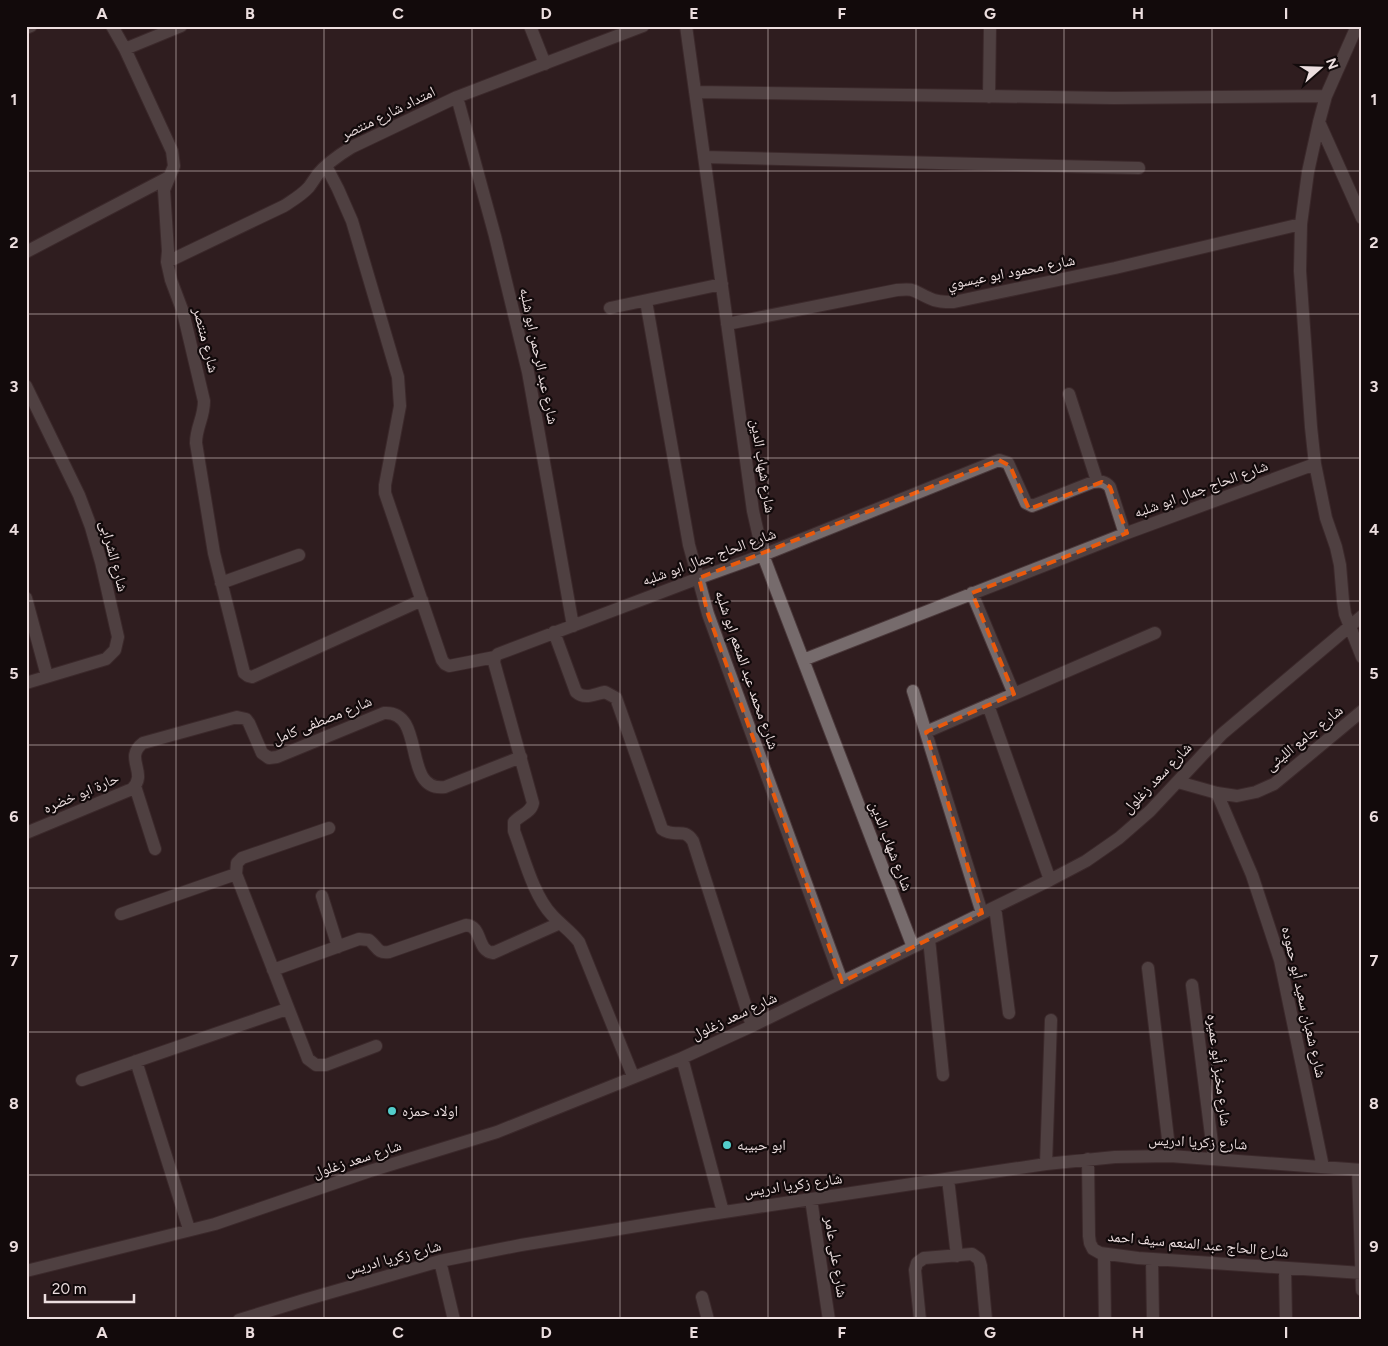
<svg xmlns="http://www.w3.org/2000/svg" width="1388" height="1346" font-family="Figtree,'Noto Naskh Arabic',sans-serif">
	<rect width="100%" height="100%" fill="#301d1f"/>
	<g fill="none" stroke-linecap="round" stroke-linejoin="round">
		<defs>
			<path id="minor" d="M 112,26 L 125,49 L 172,151 L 174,166 L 164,190 L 168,251 L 167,262 L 171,280 L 183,312 L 204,401 C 204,418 196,427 196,443 L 214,553 L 244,673 L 248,676 L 252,677 L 422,600
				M 530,26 L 545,64
				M 686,26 L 753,511 L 763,555 L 774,584 L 913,947
				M 1357,26 L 1326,96 L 1319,122 L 1308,172 L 1301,224 L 1300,271 L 1311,427 L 1315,464 L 1326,518 L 1336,547 L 1340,565 L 1343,601 L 1345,614 L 1362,657
				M 26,28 L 31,26
				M 125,49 L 181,26
				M 695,92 L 1114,98 L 1326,96
				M 457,97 L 495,236 L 528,372 L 573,626
				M 989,97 L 990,26
				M 1319,122 L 1362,218
				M 704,157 L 1139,168
				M 326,166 L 338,189 L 352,221 L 398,377 L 400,406 L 385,485 L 385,493 L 442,660 L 445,664 L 449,666 L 495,657
				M 26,252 L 169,177
				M 167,262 L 284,206 C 293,200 302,195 309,187 C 312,183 315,178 318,174 C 327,163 339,155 352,147 L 457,97 L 643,26
				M 646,301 L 689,545 L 708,614 L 842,982
				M 610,308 L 722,284
				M 727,324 L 897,290 C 916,288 913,291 929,298 C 936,302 945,302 954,302 L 1115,268 L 1301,224
				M 26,386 L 79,495 L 91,527 L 101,562 L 118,637 L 115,650 L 106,659 L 26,683
				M 1069,394 L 1097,481
				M 221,583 L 299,555
				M 972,593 L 1014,694
				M 26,598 L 47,676
				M 554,632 L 576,692 C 585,700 594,694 605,692 L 616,698 L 662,829 C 675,839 683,826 693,841 L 752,1026
				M 803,660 L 1127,533
				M 913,691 L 982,913
				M 988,705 L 1050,880
				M 926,732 L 1155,633
				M 1178,782 L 1217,793 L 1237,796 L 1256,792 L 1274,784 L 1362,711
				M 135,786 L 155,849
				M 1217,793 L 1252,875 L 1280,960 L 1323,1167
				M 329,828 L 242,858 L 237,863 L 236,874 L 308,1059 L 316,1065 L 326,1065 L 376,1046
				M 26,833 L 132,789 C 149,773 123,758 143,743 L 237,717 L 246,719 L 249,723 L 262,753 L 269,758 L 277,757 L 384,713 C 427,710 401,793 445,787 L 521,757
				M 322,896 L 338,947
				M 995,907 L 1009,1013
				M 121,914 L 236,874
				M 929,939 L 943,1075
				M 1148,968 L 1170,1156
				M 273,970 L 359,939 L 369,940 C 377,946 377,954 389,952 L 466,925 C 483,926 476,951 493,953 L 560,923
				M 1192,985 L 1214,1159
				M 682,1058 L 723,1212
				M 136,1061 L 189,1229
				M 633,1076 L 579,942 C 571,931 561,925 552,915 C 533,895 524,857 514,831 L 514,822 C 521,814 531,813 533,803 L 494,662 L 495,657 L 498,654 L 699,578 L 763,555 L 999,460 L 1008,463 L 1026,503 L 1032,506 L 1093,482 C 1100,481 1105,481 1110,487 L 1124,531 L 1127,533 L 1315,464
				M 82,1080 L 287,1009
				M 1088,1159 L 1089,1236 L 1090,1243 L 1093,1249 L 1100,1253 L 1138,1258 L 1362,1273
				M 1046,1164 L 1051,1020
				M 1358,1170 L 1362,1290
				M 948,1179 L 957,1256
				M 811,1199 L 829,1320
				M 1104,1254 L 1105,1320
				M 1152,1259 L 1153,1320
				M 440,1261 L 454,1320
				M 1285,1268 L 1286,1320
				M 26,1271 L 215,1224 L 370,1171 L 497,1132 L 682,1058 L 752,1026 L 1050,880 L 1086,861 L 1119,838 L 1150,811 L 1222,734 L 1362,616
				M 702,1297 L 708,1320
				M 239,1320 L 304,1300 L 440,1261 L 521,1245 L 704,1215 L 1046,1164 L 1115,1157 L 1170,1156 L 1362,1170
				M 920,1320 L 915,1270 L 917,1263 L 924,1258 L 972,1254 L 979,1259 L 981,1266 L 986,1320"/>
		</defs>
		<!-- minor casing -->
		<use href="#minor" stroke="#4a383a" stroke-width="14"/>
		<!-- minor -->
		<use href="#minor" stroke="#766b6c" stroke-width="12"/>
	</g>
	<!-- marked area -->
	<path d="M0 0H1388V1346H0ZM 999,460 L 1010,466 L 1029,509 L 1102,482 L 1110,487 L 1127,533 L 972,593 L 1014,694 L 926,732 L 982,913 L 842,982 L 708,614 L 699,578 Z" fill="#301d1f" fill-opacity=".55" fill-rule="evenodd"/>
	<path fill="none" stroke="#e8590c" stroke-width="4" stroke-dasharray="10 6" stroke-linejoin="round" d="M 999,460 L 1010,466 L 1029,509 L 1102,482 L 1110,487 L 1127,533 L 972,593 L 1014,694 L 926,732 L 982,913 L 842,982 L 708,614 L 699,578 Z"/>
	<!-- grid -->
	<path fill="none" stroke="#ecdedf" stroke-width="1" stroke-opacity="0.55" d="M 176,26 L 176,1320M 324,26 L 324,1320M 472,26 L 472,1320M 620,26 L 620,1320M 768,26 L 768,1320M 916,26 L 916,1320M 1064,26 L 1064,1320M 1212,26 L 1212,1320M 26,171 L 1362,171M 26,314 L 1362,314M 26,458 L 1362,458M 26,601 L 1362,601M 26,745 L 1362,745M 26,888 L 1362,888M 26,1032 L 1362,1032M 26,1175 L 1362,1175"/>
	<!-- markers -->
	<g fill="#53cdcb" stroke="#120a0b" stroke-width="2">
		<circle cx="392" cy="1111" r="5"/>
		<circle cx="727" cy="1145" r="5"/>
	</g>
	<g text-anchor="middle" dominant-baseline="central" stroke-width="4.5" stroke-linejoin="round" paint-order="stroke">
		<!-- street labels -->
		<g font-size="15" fill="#ecdedf" stroke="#120a0b">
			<text transform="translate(388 113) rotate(-26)">امتداد شارع منتصر</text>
			<text transform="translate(1011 272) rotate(-11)">شارع محمود ابو عيسوي</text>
			<text transform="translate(206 340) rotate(76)">شارع منتصر</text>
			<text transform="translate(539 356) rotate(78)">شارع عبد الرحمن ابو شلبه</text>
			<text transform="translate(763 466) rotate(81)">شارع شهاب الدين</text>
			<text transform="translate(1201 489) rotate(-20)">شارع الحاج جمال ابو شلبه</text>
			<text transform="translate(114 556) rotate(75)">شارع الشرابى</text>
			<text transform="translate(709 557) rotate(-20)">شارع الحاج جمال ابو شلبه</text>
			<text transform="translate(747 670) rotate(71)">شارع محمد عبد المنعم ابو شلبه</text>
			<text transform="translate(322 720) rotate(-22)">شارع مصطفى كامل</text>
			<text transform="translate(1304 738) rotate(-39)">شارع جامع الليثى</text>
			<text transform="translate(1157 778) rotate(-46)">شارع سعد زغلول</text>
			<text transform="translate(81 793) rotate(-23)">حارة ابو خضره</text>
			<text transform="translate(891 846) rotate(69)">شارع شهاب الدين</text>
			<text transform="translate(1304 1002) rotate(77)">شارع شعبان سعيد أبو حموده</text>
			<text transform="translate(734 1016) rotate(-25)">شارع سعد زغلول</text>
			<text transform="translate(1219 1070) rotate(83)">شارع مخبز أبو عميره</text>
			<text transform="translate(1198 1142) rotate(3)">شارع زكريا ادريس</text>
			<text transform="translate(357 1159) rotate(-18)">شارع سعد زغلول</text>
			<text transform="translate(793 1185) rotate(-8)">شارع زكريا ادريس</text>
			<text transform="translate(1198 1244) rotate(5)">شارع الحاج عبد المنعم سيف احمد</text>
			<text transform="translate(836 1257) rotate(81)">شارع على عامر</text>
			<text transform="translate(393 1258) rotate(-15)">شارع زكريا ادريس</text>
		</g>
		<!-- poi labels -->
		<g font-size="15" fill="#ecdedf" stroke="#120a0b" text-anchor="start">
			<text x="402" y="1111">اولاد حمزه</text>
			<text x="737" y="1145">ابو حبيبه</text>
		</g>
	</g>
	<!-- border -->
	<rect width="1388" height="1346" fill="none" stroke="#120a0b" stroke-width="55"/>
	<!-- north arrow -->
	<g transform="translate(1320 68) rotate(70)" stroke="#120a0b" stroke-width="4" paint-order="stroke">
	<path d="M0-4L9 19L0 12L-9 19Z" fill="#ecdedf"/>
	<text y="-8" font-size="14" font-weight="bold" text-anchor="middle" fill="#ecdedf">N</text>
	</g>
	<!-- scale -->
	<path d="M45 1294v8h89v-8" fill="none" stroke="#ecdedf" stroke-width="2.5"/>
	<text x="52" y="1294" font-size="15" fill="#ecdedf" stroke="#120a0b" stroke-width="4" paint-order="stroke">20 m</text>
	<rect x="28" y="28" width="1332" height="1290" fill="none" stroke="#ecdedf" stroke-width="2"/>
	<g font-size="16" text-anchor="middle" font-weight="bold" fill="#ecdedf">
		<text x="102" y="19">A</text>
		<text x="250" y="19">B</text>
		<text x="398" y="19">C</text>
		<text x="546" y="19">D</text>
		<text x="694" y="19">E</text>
		<text x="842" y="19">F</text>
		<text x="990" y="19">G</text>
		<text x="1138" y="19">H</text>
		<text x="1286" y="19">I</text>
		<text x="14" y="105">1</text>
		<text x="1374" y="105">1</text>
		<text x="14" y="248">2</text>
		<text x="1374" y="248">2</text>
		<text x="14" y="392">3</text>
		<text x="1374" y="392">3</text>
		<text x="14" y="535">4</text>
		<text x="1374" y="535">4</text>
		<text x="14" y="679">5</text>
		<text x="1374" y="679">5</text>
		<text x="14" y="822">6</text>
		<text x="1374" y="822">6</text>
		<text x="14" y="966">7</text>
		<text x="1374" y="966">7</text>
		<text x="14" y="1109">8</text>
		<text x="1374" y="1109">8</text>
		<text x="14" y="1252">9</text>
		<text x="1374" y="1252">9</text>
		<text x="102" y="1338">A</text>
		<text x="250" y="1338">B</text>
		<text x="398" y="1338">C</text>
		<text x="546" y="1338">D</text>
		<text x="694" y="1338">E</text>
		<text x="842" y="1338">F</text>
		<text x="990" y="1338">G</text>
		<text x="1138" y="1338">H</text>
		<text x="1286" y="1338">I</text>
	</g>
</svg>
